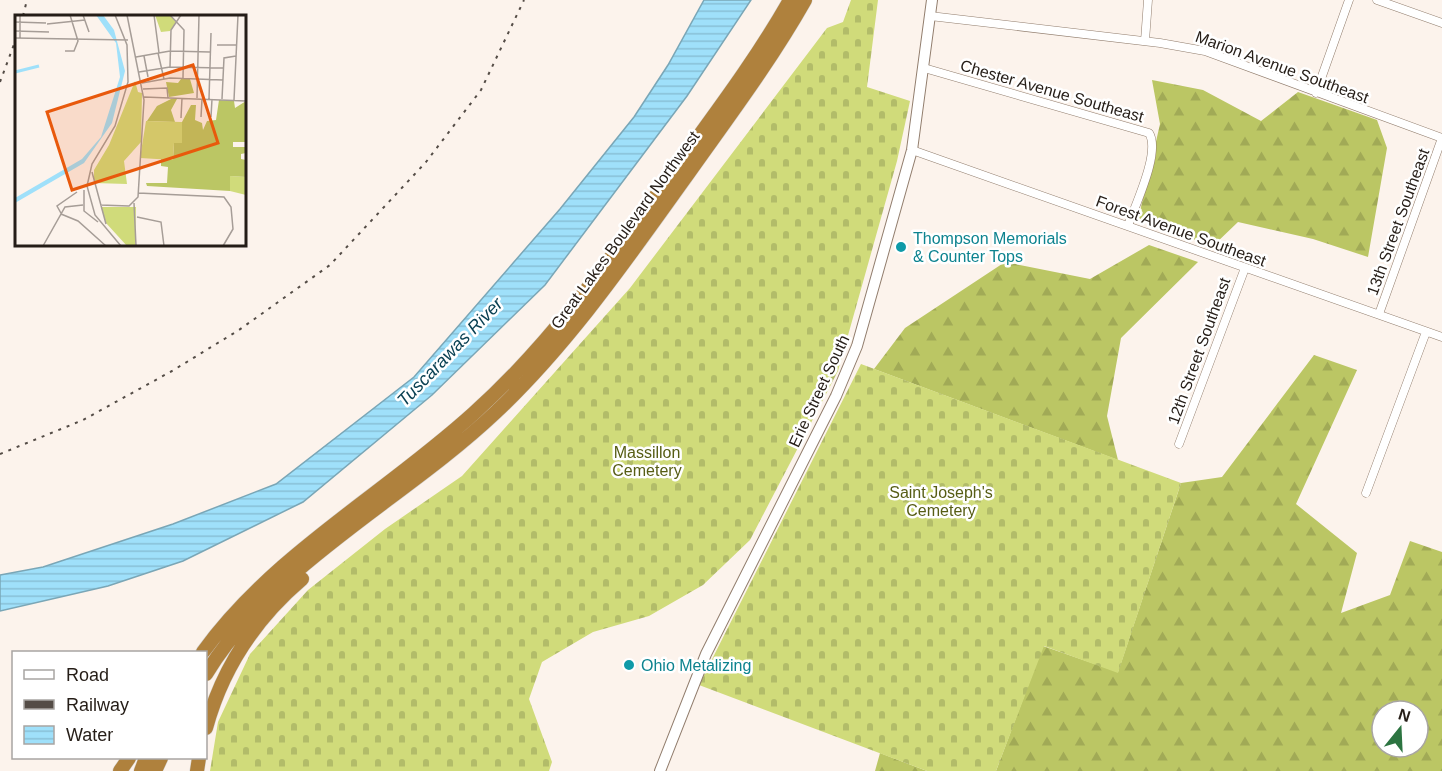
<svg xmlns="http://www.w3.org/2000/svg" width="1442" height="771" font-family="Helvetica,sans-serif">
	<defs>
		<pattern id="forest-firs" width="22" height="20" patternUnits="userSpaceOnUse" patternTransform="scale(1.5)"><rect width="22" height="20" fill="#bbc664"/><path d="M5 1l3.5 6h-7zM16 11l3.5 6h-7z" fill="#a1aa56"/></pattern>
		<pattern id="cemetery-stones" width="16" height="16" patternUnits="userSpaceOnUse" patternTransform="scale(1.5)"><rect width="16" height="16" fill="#d0db7a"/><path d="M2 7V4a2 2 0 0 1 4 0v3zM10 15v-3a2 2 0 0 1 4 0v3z" fill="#b2bc69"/></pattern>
		<pattern id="water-rules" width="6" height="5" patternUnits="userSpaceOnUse" patternTransform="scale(1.5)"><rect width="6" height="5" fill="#9fe0fa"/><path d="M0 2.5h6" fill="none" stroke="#89c0d6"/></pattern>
	</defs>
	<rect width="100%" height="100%" fill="#fcf3ec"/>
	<!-- forest -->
	<path fill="url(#forest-firs)" fill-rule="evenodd" d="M 1152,80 L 1203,90 L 1261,121 L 1298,92 L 1377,120 L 1387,148 L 1368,257 L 1313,239 L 1238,222 L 1213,246 L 1138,220 L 1160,124 Z
		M 1149,245 L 1198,262 L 1121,338 L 1107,416 L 1118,460 L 874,369 L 905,328 L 1005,262 L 1090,279 Z
		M 1314,355 L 1357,370 L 1296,504 L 1357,553 L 1341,613 L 1390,595 L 1410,541 L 1442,552 L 1442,771 L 996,771 L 1043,646 L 1118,672 L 1181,483 L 1222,477 ZM 1382,711 L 1418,711 L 1418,747 L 1382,747 Z
		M 880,753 L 927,771 L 875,771 Z"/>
	<!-- cemetery -->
	<path fill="url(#cemetery-stones)" d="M 851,0 L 878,0 L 867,87 L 910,101 L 897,161 L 838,371 L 750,540 L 703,585 L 649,616 L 593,632 L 542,662 L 529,699 L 552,762 L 549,771 L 210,771 L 218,722 L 250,654 L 308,590 L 385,529 L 462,476 L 630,288 L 827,28 L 843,22 Z
		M 861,364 L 1181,483 L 1118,673 L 1044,646 L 996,771 L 927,771 L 699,685 Z"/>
	<!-- water -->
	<path fill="url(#water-rules)" stroke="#7aa6b6" stroke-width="1.5" d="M 704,0 L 751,0 L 687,96 L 545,285 L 432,395 L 303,502 L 183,561 L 108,586 L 0,611 L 0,575 L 43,567 L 173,524 L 276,484 L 414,377 L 560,209 L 634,117 L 668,65 Z"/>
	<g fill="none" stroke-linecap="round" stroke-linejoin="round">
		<defs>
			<path id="street" d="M 1377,0 L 1442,23
				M 930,16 L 1160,43 L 1205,51 L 1442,138
				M 1145,41 L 1148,0
				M 924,68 L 1149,133 C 1161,152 1135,205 1128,226
				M 1316,93 L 1349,0
				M 912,150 L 1442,337
				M 1379,314 L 1442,138
				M 1179,444 L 1245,268
				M 1366,493 L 1426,332"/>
			<path id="secondary" d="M 660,771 L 706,654 L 836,396 L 857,346 L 912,150 L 932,0"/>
			<path id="highway" d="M 203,652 C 274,554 385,494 474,413 C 551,344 610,260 670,176 C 711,119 755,62 790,0
				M 206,674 C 275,562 402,501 496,412 C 569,343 626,260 685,178 C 726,120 770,62 805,0
				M 206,728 C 222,669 255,619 302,579
				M 120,771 L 129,758
				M 141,771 L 146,758
				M 155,771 L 161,758
				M 197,771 L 199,758"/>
		</defs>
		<!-- street casing -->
		<use href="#street" stroke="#917d6d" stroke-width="9"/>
		<!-- secondary casing -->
		<use href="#secondary" stroke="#917d6d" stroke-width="12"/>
		<!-- highway casing -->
		<use href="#highway" stroke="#d3d2d1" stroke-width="15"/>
		<!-- street -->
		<use href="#street" stroke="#fff" stroke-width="8"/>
		<!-- secondary -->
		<use href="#secondary" stroke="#fff" stroke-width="10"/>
		<!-- highway -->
		<use href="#highway" stroke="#af813d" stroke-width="14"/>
		<!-- rail -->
		<path stroke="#544c46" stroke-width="2" stroke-dasharray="3 6" stroke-linecap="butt" d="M 23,16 L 27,0
			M 0,82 L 16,39
			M 0,454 L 83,420 L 172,371 L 239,330 L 330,265 L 426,162 L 481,90 L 524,0"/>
	</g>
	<!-- markers -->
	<g fill="#0f9aa8" stroke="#fff" stroke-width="2">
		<circle cx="901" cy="247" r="6"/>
		<circle cx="629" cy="665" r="6"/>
	</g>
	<g text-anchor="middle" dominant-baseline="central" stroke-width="5" stroke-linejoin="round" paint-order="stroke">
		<!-- street labels -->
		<g font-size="16" fill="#251d17" stroke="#fff">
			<text transform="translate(1282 67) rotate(20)">Marion Avenue Southeast</text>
			<text transform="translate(1052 91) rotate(16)">Chester Avenue Southeast</text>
			<text transform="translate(1398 222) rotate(-70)">13th Street Southeast</text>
			<text transform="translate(625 230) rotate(-54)">Great Lakes Boulevard Northwest</text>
			<text transform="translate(1181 231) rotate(20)">Forest Avenue Southeast</text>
			<text transform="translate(1199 351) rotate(-70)">12th Street Southeast</text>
			<text transform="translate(819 391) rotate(-65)">Erie Street South</text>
		</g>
		<!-- culture labels -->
		<g font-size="16" fill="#0d838f" stroke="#fff" text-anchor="start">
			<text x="913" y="238">Thompson Memorials<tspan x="913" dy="18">&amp; Counter Tops</tspan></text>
			<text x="641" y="665">Ohio Metalizing</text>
		</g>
		<!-- park labels -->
		<g font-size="16" fill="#575d15" stroke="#fff">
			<text x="647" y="452">Massillon<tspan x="647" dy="18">Cemetery</tspan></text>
			<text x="941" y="492">Saint Joseph's<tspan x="941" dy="18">Cemetery</tspan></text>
		</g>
		<!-- water labels -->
		<g font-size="18" font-style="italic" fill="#0a4153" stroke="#fff">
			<text transform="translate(450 352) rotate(-46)">Tuscarawas River</text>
		</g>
	</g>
	<!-- overview -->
	<g transform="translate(15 15)">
		<rect width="231" height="231" fill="#fcf3ec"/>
		<path d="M 215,161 L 231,162 L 231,180 L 215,176 Z" fill="#d0db7a"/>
		<path d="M 166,64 L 175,64 L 179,78 L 154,82 L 151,67 L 163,68 ZM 156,84 L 162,84 L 156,95 L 160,107 L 132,106 L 142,91 ZM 204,85 L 219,86 L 220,93 L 231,86 L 231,127 L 218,127 L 218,132 L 230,132 L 231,138 L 226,139 L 226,144 L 231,145 L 231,162 L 215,161 L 215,176 L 132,171 L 131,168 L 152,168 L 153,152 L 146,151 L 146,144 L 158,145 L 159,128 L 167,128 L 167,107 L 176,90 L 181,90 L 180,105 L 187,108 L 188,115 L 192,106 L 201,105 Z" fill="#bbc664"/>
		<path d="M 120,66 L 123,77 L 127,78 L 126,127 L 109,146 L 112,169 L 79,168 L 79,155 L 94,130 ZM 131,106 L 167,107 L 167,128 L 159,128 L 158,145 L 125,143 Z" fill="#d0db7a"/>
		<path d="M 140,0 L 155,0 L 161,7 L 155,16 L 146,17 ZM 86,192 L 121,192 L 120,231 L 112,231 L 91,208 Z" fill="#d0db7a"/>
		<path d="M 81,0 L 88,0 L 99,15 L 110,56 L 97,108 L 69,148 L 0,188 L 0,183 L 67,144 L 86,122 L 105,62 L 101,28 Z" fill="#9fe0fa"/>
		<path fill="none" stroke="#9fe0fa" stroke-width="3" d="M 0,57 L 24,51"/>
		<path fill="none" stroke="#a69d97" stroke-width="1.5" d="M 5,0 L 5,23M 68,0 L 74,17M 100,0 L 112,30 L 113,67 L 100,111 L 77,149 L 72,171 L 80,200 L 106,231M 139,0 L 144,38M 155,0 L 169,15 L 168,63M 0,7 L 31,8M 32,9 L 70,5M 0,16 L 34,17M 0,23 L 113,25M 202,30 L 222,30M 50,36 L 59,36 L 63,26 L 55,0M 143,38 L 149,64M 129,41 L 133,62M 121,42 L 155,36 L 195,37M 155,52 L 156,15 L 166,0M 124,57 L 155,52 L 208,53M 127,68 L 155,63 L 208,65M 128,74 L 152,73 L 153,83M 129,82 L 231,86M 182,83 L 184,0M 194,84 L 196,18M 207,84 L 209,43 L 221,41M 219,85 L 223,0M 186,102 L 187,84M 196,102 L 197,84M 166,103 L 167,83M 77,157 L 91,209M 69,175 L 69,196 L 83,207M 123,178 L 209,182 L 216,192 L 218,214 L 208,231M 119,188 L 121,231M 85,190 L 114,191 L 123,182 L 129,85 L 112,0M 46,199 L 63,206 L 91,231M 47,200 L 42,191 L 62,177M 122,202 L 146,207 L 149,231M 28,231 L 50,192 L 68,190"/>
		<path fill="#e8590c" fill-opacity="0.15" stroke="#e8590c" stroke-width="3" d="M 178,50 L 203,128 L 57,175 L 32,97 Z"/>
		<rect width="231" height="231" fill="none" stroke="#251d17" stroke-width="3"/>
	</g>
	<!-- legend -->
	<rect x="12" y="651" width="195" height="108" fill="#ffffff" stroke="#a8a5a2" stroke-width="1.5"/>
	<rect x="24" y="670" width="30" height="9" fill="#ffffff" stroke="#a8a5a2" stroke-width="1.5"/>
	<text x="66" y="681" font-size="18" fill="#251d17">Road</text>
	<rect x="24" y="700" width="30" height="9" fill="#544c46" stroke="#a8a5a2" stroke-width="1.5"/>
	<text x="66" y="711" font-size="18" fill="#251d17">Railway</text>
	<rect x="24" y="726" width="30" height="18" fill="url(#water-rules)" stroke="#a8a5a2" stroke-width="1.5"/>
	<text x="66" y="741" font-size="18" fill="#251d17">Water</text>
	<!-- north arrow -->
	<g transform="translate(1400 729) rotate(18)"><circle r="28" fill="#ffffff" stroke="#a8a5a2" stroke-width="1.5"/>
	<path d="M0-4.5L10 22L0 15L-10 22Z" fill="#2c7441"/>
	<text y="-9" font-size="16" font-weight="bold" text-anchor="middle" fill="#251d17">N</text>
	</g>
</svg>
